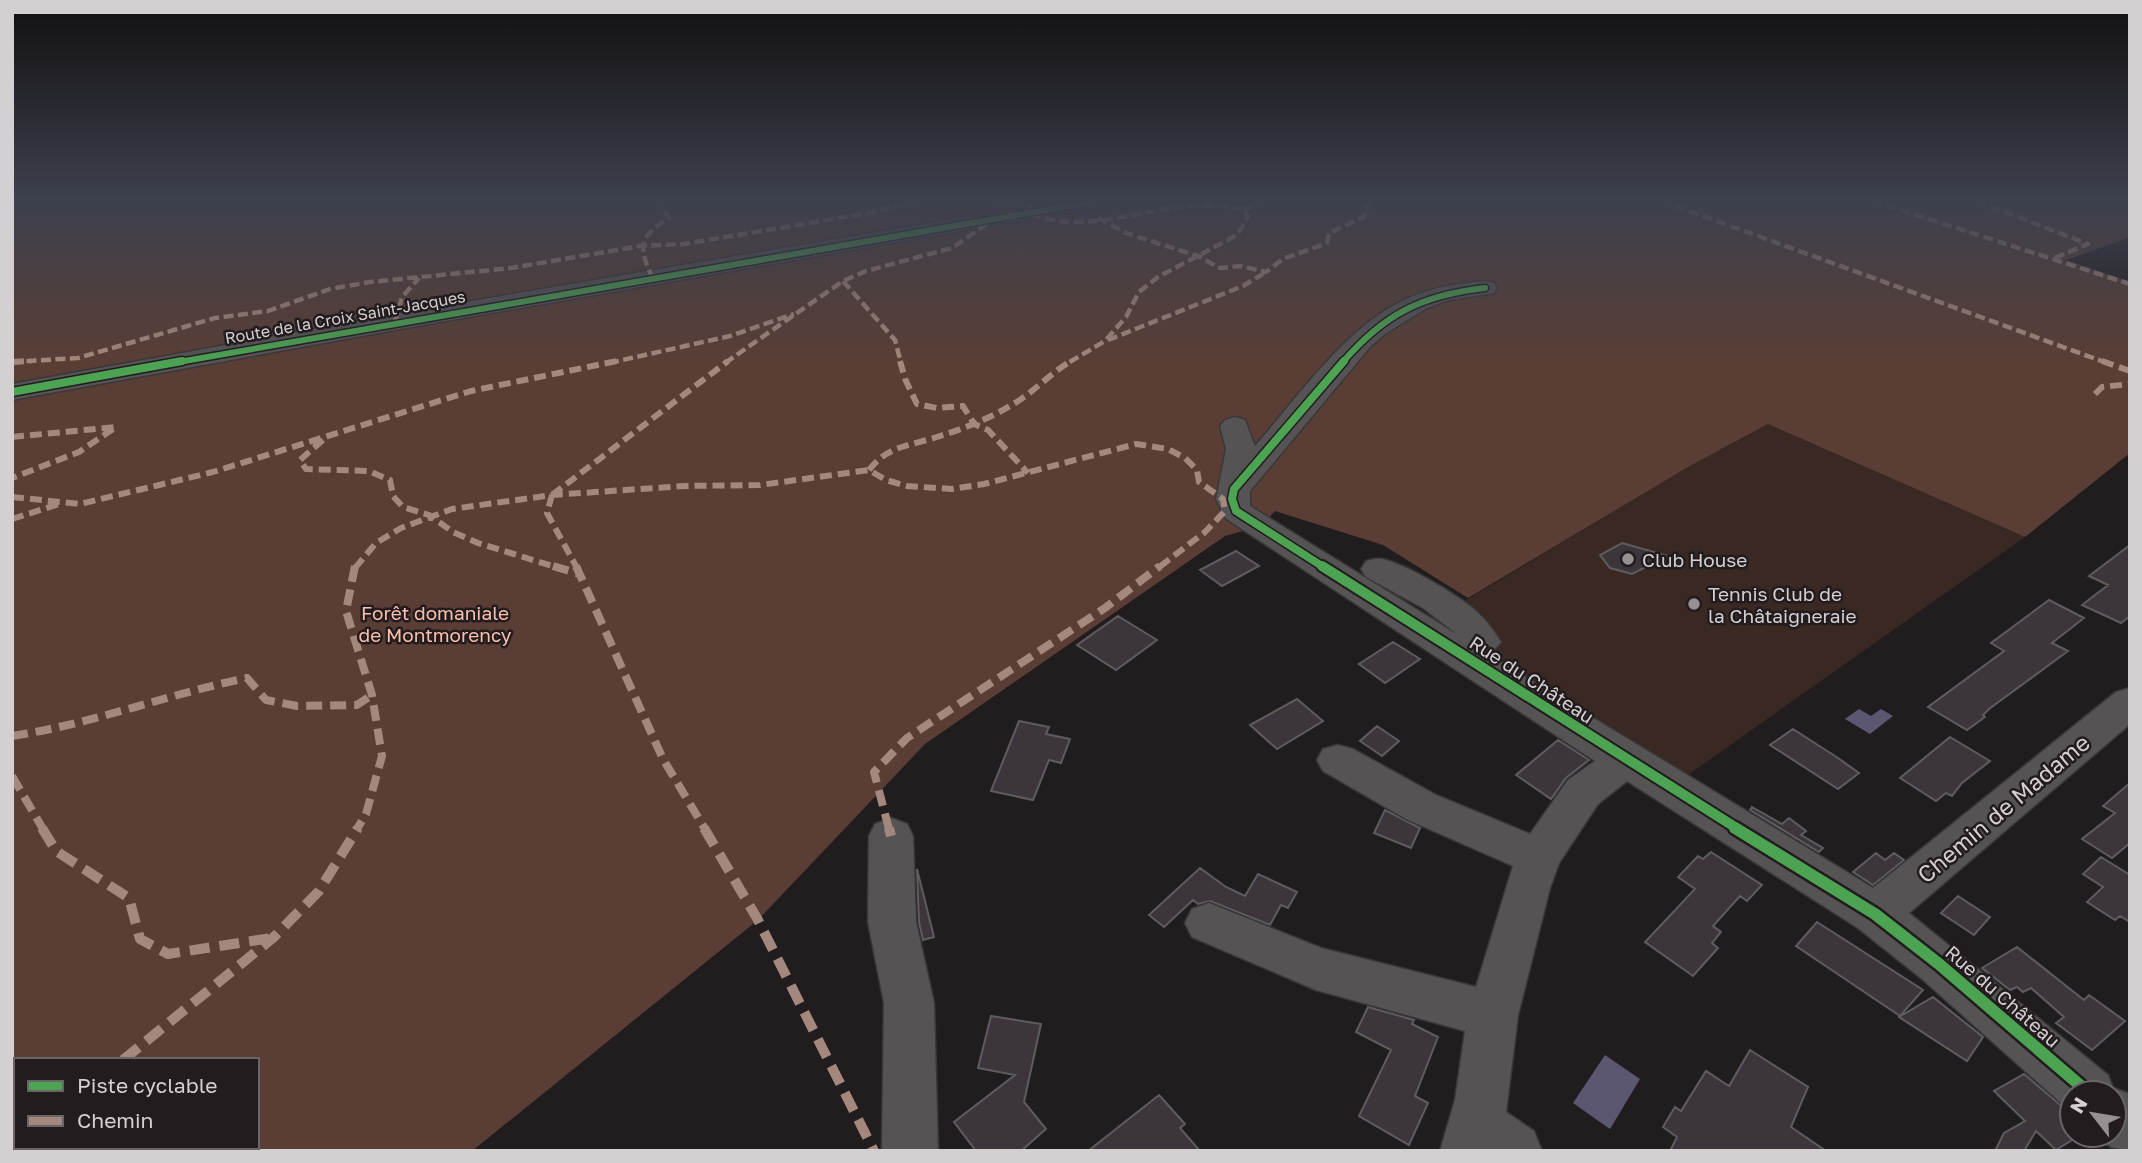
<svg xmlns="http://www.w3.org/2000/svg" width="2142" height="1163" font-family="'Golos Text',sans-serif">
	<rect width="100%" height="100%" fill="#211d1f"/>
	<!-- green -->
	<path fill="#3a2822" d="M 1768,424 L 2025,537 L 1685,777 L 1428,623 L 1690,466 Z"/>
	<!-- forest -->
	<path fill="#5a3e35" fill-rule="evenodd" d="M 12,201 L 2130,201 L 2130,237 L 2066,260 L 2130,282 L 2130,453 L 2025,537 L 1768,424 L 1690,466 L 1468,598 L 1383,545 L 1275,511 L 1261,526 L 1225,536 L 925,744 L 758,920 L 472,1151 L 12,1151 ZM 16,1060 L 257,1060 L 257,1147 L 16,1147 Z"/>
	<!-- water -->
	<path fill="#5b5672" d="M 1859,709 L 1871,716 L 1881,709 L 1893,716 L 1870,734 L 1845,719 Z
		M 1605,1055 L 1640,1079 L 1610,1129 L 1573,1103 Z"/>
	<!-- building -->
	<path fill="#3c363c" stroke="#5e5c5e" stroke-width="2" d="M 1622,543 L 1668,556 L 1632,574 L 1610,568 L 1600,555 Z
		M 2130,545 L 2130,616 L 2121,623 L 2082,605 L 2108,585 L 2089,576 Z
		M 1236,551 L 1259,566 L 1222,586 L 1200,570 Z
		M 2049,600 L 2084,618 L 2052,643 L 2068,651 L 1989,709 L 1983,715 L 1985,717 L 1967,730 L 1928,707 L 2004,651 L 1991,643 Z
		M 1118,616 L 1157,640 L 1116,670 L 1077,645 Z
		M 1393,642 L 1420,659 L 1385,683 L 1359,664 Z
		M 1297,699 L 1323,721 L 1277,749 L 1250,725 Z
		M 1019,721 L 1049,727 L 1046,734 L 1070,739 L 1061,763 L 1049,760 L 1033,800 L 991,791 Z
		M 1377,726 L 1399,741 L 1382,756 L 1360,741 Z
		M 1793,729 L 1838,758 L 1859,773 L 1838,789 L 1770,745 Z
		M 1950,737 L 1990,761 L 1962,783 L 1952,796 L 1946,793 L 1936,801 L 1900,778 Z
		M 1558,740 L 1589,760 L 1566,778 L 1551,799 L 1516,775 Z
		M 2130,783 L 2130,843 L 2112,858 L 2082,839 L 2115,813 L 2103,806 Z
		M 1752,807 L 1782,824 L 1789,818 L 1806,831 L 1801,835 L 1823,848 L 1819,852 L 1750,810 Z
		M 1385,810 L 1420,828 L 1411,848 L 1374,833 Z
		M 1711,852 L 1762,885 L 1747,901 L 1740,896 L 1713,926 L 1721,932 L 1712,943 L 1718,948 L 1693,976 L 1645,942 L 1695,889 L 1678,877 L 1698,856 L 1703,859 Z
		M 1876,853 L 1885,860 L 1894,853 L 1904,860 L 1873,885 L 1853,872 Z
		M 2101,857 L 2130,875 L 2130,922 L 2120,916 L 2115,920 L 2087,902 L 2103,887 L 2083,874 Z
		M 1200,868 L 1226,887 L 1245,896 L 1258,874 L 1297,892 L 1288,908 L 1281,905 L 1270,925 L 1210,901 L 1198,904 L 1193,900 L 1164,927 L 1149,915 Z
		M 917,869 L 934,937 L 923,940 L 919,922 Z
		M 1958,896 L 1990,917 L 1974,935 L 1941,913 Z
		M 1817,922 L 1923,990 L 1900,1016 L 1796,946 Z
		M 2017,947 L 2084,1000 L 2089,995 L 2125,1021 L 2092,1050 L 2056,1023 L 2064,1017 L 2031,988 L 2023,992 L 2017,987 L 2010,990 L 1982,968 Z
		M 1933,997 L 1983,1037 L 1967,1061 L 1899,1017 Z
		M 1368,1007 L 1414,1020 L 1412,1024 L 1438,1037 L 1415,1096 L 1428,1103 L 1409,1145 L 1359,1116 L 1391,1050 L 1356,1032 Z
		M 991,1016 L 1041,1024 L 1024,1102 L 1046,1129 L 1021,1151 L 976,1151 L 954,1122 L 1015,1075 L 978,1068 Z
		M 1750,1050 L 1808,1087 L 1791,1127 L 1826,1151 L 1670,1151 L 1677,1137 L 1663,1127 L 1675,1107 L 1681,1111 L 1706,1071 L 1729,1086 Z
		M 2024,1074 L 2072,1115 L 2072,1140 L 2056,1150 L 2036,1131 L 2024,1151 L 1995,1151 L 2004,1133 L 2025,1121 L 1994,1091 Z
		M 1159,1095 L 1185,1124 L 1180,1128 L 1200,1151 L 1088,1151 Z"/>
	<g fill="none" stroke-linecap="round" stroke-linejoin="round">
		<defs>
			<path id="minor" d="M 1059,201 L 1107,201 L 1104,205 L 1097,207 L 395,330 L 12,400 L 12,384 L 395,314 Z
				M 1485,281 L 1494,283 L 1497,288 L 1494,293 L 1449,300 L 1427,308 L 1385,334 L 1370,347 L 1250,491 L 1250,506 L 1458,635 L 1423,608 L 1366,577 L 1361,569 L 1366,561 C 1371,560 1376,558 1382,559 C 1404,563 1460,596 1477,612 C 1487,621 1494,631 1501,642 L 1490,655 L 1873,888 L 2116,692 L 2130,688 L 2130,724 L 1909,913 L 2108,1075 L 2113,1088 L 2130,1094 L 2130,1151 L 2111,1147 L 2097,1135 L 2114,1135 L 2114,1093 L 2072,1093 L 2072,1112 L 2070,1111 L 1922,979 L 1858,928 L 1627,781 L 1598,804 L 1559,863 L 1550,888 L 1518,1015 L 1506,1112 L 1534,1131 L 1542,1151 L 1440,1151 L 1455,1100 L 1465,1031 L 1316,990 L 1192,937 L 1185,923 L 1192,909 L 1209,903 L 1321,948 L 1476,987 L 1513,866 L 1406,819 L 1323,771 L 1317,760 L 1323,749 L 1338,745 L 1353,749 L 1436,795 L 1530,834 L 1568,780 L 1595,761 L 1225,518 L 1216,499 L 1226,449 L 1220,426 L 1225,420 L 1235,417 L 1245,420 L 1255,446 C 1298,397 1350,321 1411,297 C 1434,287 1460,283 1485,281 Z
				M 891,818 L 907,824 L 913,836 L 916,922 L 934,1003 L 938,1151 L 882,1151 L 884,1003 L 868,922 L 869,836 L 875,824 Z"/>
		</defs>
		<!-- minor casing -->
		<use href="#minor" stroke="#3a3739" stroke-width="3"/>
		<!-- minor -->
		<use href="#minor" fill="#565354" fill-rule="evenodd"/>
		<!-- quiet-far3 -->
		<path stroke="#a5887d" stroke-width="4.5" stroke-dasharray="10 4.5" stroke-linecap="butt" d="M 994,201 L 1031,204
			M 1031,201 L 1029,213 C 1098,242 1174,189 1244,210 L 1248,217 L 1237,235 L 1158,277 L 1139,292 L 1126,317 L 1105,341 L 1068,363
			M 1662,201 L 2107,363
			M 1873,201 L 2130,284
			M 1977,201 L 2088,244 L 2052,259
			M 1244,210 L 1262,201
			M 1098,218 L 1126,233 L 1198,256 L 1220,268 L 1241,266 L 1266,272 L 1283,259 L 1327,243 L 1329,233 L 1364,217 L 1370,201
			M 653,279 C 638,247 638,237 669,218 L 660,201
			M 843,281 L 895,340 L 901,363
			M 395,322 L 402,297 L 419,278
			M 1108,340 L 1243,286 L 1266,272
			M 12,362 L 78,358 L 215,318 L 268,311 L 330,289 L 370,282 L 511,268 L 640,246 L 684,244 L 862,214 L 921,201
			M 609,363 L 730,336 L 794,314
			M 725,363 L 843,281 L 866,271 L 952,248 L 987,224"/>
		<!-- quiet-far2 -->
		<path stroke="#a5887d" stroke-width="6" stroke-dasharray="12 6" stroke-linecap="butt" d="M 900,361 L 905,379 L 917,404 L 937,408 L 963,406 L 974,424 L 988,430 L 1028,473
			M 2102,361 L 2130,371
			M 12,362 L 31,361
			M 2095,394 L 2102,387 L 2130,384
			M 12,437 L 116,427 L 79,452 L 12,478
			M 323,440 L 300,460 L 306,469 L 369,471 L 390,480 L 393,496 L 403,507 L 429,515 L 453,532 L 478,543 L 559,568
			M 869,470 C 889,444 912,446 940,436 C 963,429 990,418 1010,406 C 1032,394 1049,374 1071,361
			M 552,495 L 547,513 L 577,568
			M 552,495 L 728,361
			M 12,497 L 80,504 L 213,472 L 471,391 L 617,361
			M 12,519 L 59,504
			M 355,568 L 376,543 L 401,528 L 452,509 L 552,495 L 684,486 L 760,485 L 869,470 L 886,480 L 907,486 L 952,489 L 984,484 L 1136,444 L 1168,449 L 1185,458 L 1197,470 L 1199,482 L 1223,499 L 1225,511 L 1205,532 L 1158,568"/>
		<!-- quiet-far1 -->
		<path stroke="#a5887d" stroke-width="8" stroke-dasharray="16 8" stroke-linecap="butt" d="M 355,566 L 346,611 L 372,695 L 382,756 L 366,814 L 357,829
			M 553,566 L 580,574
			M 576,566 L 663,759 L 705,829
			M 12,736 C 92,724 168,694 247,678 L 266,700 L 297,706 L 357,705 L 372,695
			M 12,776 L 43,829
			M 889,829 L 874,772 L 907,738 L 1105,608 L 1160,566"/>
		<!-- quiet -->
		<path stroke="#a5887d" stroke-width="10" stroke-dasharray="20 10" stroke-linecap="butt" d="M 42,828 L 56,851 L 129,898 L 140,939 L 168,954 L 271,938
			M 704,828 L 758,920 L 874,1151
			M 889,828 L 891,836
			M 123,1060 L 274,937 L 319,891 L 358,828
			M 21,1151 L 25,1147"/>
		<defs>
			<path id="cycleway-far3" d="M 173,363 L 1097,201
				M 1342,363 C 1384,314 1422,295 1485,288"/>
			<path id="cycleway-far2" d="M 12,392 L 182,361
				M 1325,568 L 1236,511 L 1232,499 L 1234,489 L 1344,361"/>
			<path id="cycleway-far1" d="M 1322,566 L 1738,829"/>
			<path id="cycleway" d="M 1735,828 L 1875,914 L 1939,964 L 2089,1093"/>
		</defs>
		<!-- cycleway-far3 casing -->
		<use href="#cycleway-far3" stroke="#221c1f" stroke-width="9"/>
		<!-- cycleway-far2 casing -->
		<use href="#cycleway-far2" stroke="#221c1f" stroke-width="11"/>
		<!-- cycleway-far1 casing -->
		<use href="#cycleway-far1" stroke="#221c1f" stroke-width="14"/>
		<!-- cycleway casing -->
		<use href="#cycleway" stroke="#221c1f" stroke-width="17"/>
		<!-- cycleway-far3 -->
		<use href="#cycleway-far3" stroke="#4ca352" stroke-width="6"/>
		<!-- cycleway-far2 -->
		<use href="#cycleway-far2" stroke="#4ca352" stroke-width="8"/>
		<!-- cycleway-far1 -->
		<use href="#cycleway-far1" stroke="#4ca352" stroke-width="10"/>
		<!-- cycleway -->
		<use href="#cycleway" stroke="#4ca352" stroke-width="12"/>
	</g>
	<!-- sky -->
	<linearGradient id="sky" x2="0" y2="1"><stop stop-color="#121011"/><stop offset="0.55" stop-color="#3d404d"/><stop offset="1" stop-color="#3d404d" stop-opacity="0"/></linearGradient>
	<rect width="2142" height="364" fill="url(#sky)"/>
	<!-- markers -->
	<g fill="#959193" stroke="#221c1f" stroke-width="2.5">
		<circle cx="1628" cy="559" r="7"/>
		<circle cx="1694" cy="604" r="7"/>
	</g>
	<g text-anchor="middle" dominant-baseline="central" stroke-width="5" stroke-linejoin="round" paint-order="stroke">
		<!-- far-street labels -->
		<g font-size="16" fill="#d4d0d2" stroke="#221c1f">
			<text transform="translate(345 317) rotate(-10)">Route de la Croix Saint-Jacques</text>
		</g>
		<!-- poi labels -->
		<g font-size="19" fill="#d4d0d2" stroke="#221c1f" text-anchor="start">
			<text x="1642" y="559">Club House</text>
			<text x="1708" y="593">Tennis Club de<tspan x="1708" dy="22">la Châtaigneraie</tspan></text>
		</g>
		<!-- park labels -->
		<g font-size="19" fill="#fdbfaa" stroke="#221c1f">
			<text x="435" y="612">Forêt domaniale<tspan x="435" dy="22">de Montmorency</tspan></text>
		</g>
		<!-- street labels -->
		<g font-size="19" fill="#d4d0d2" stroke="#221c1f">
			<text transform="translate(1532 679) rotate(33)">Rue du Château</text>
			<text transform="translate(2003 996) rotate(41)">Rue du Château</text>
		</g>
		<!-- near-street labels -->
		<g font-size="23" fill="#d4d0d2" stroke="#221c1f">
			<text transform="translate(2003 808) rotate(-40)">Chemin de Madame</text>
		</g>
	</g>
	<!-- border -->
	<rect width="2142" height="1163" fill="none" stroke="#d4d0d2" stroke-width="28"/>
	<!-- legend -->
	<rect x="14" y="1058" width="245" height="91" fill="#221c1f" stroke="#696467" stroke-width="2"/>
	<rect x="28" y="1081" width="35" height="10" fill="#4ca352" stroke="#696467" stroke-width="2"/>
	<text x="77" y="1093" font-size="21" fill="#d4d0d2">Piste cyclable</text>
	<rect x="28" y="1116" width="35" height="10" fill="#a5887d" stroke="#696467" stroke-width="2"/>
	<text x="77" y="1128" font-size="21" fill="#d4d0d2">Chemin</text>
	<!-- north arrow -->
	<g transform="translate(2093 1114) rotate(301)"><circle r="33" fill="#221c1f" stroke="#696467" stroke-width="2"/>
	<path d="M0-5L12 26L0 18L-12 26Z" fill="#959193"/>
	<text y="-10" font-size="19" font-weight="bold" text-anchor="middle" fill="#d4d0d2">N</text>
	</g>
</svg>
